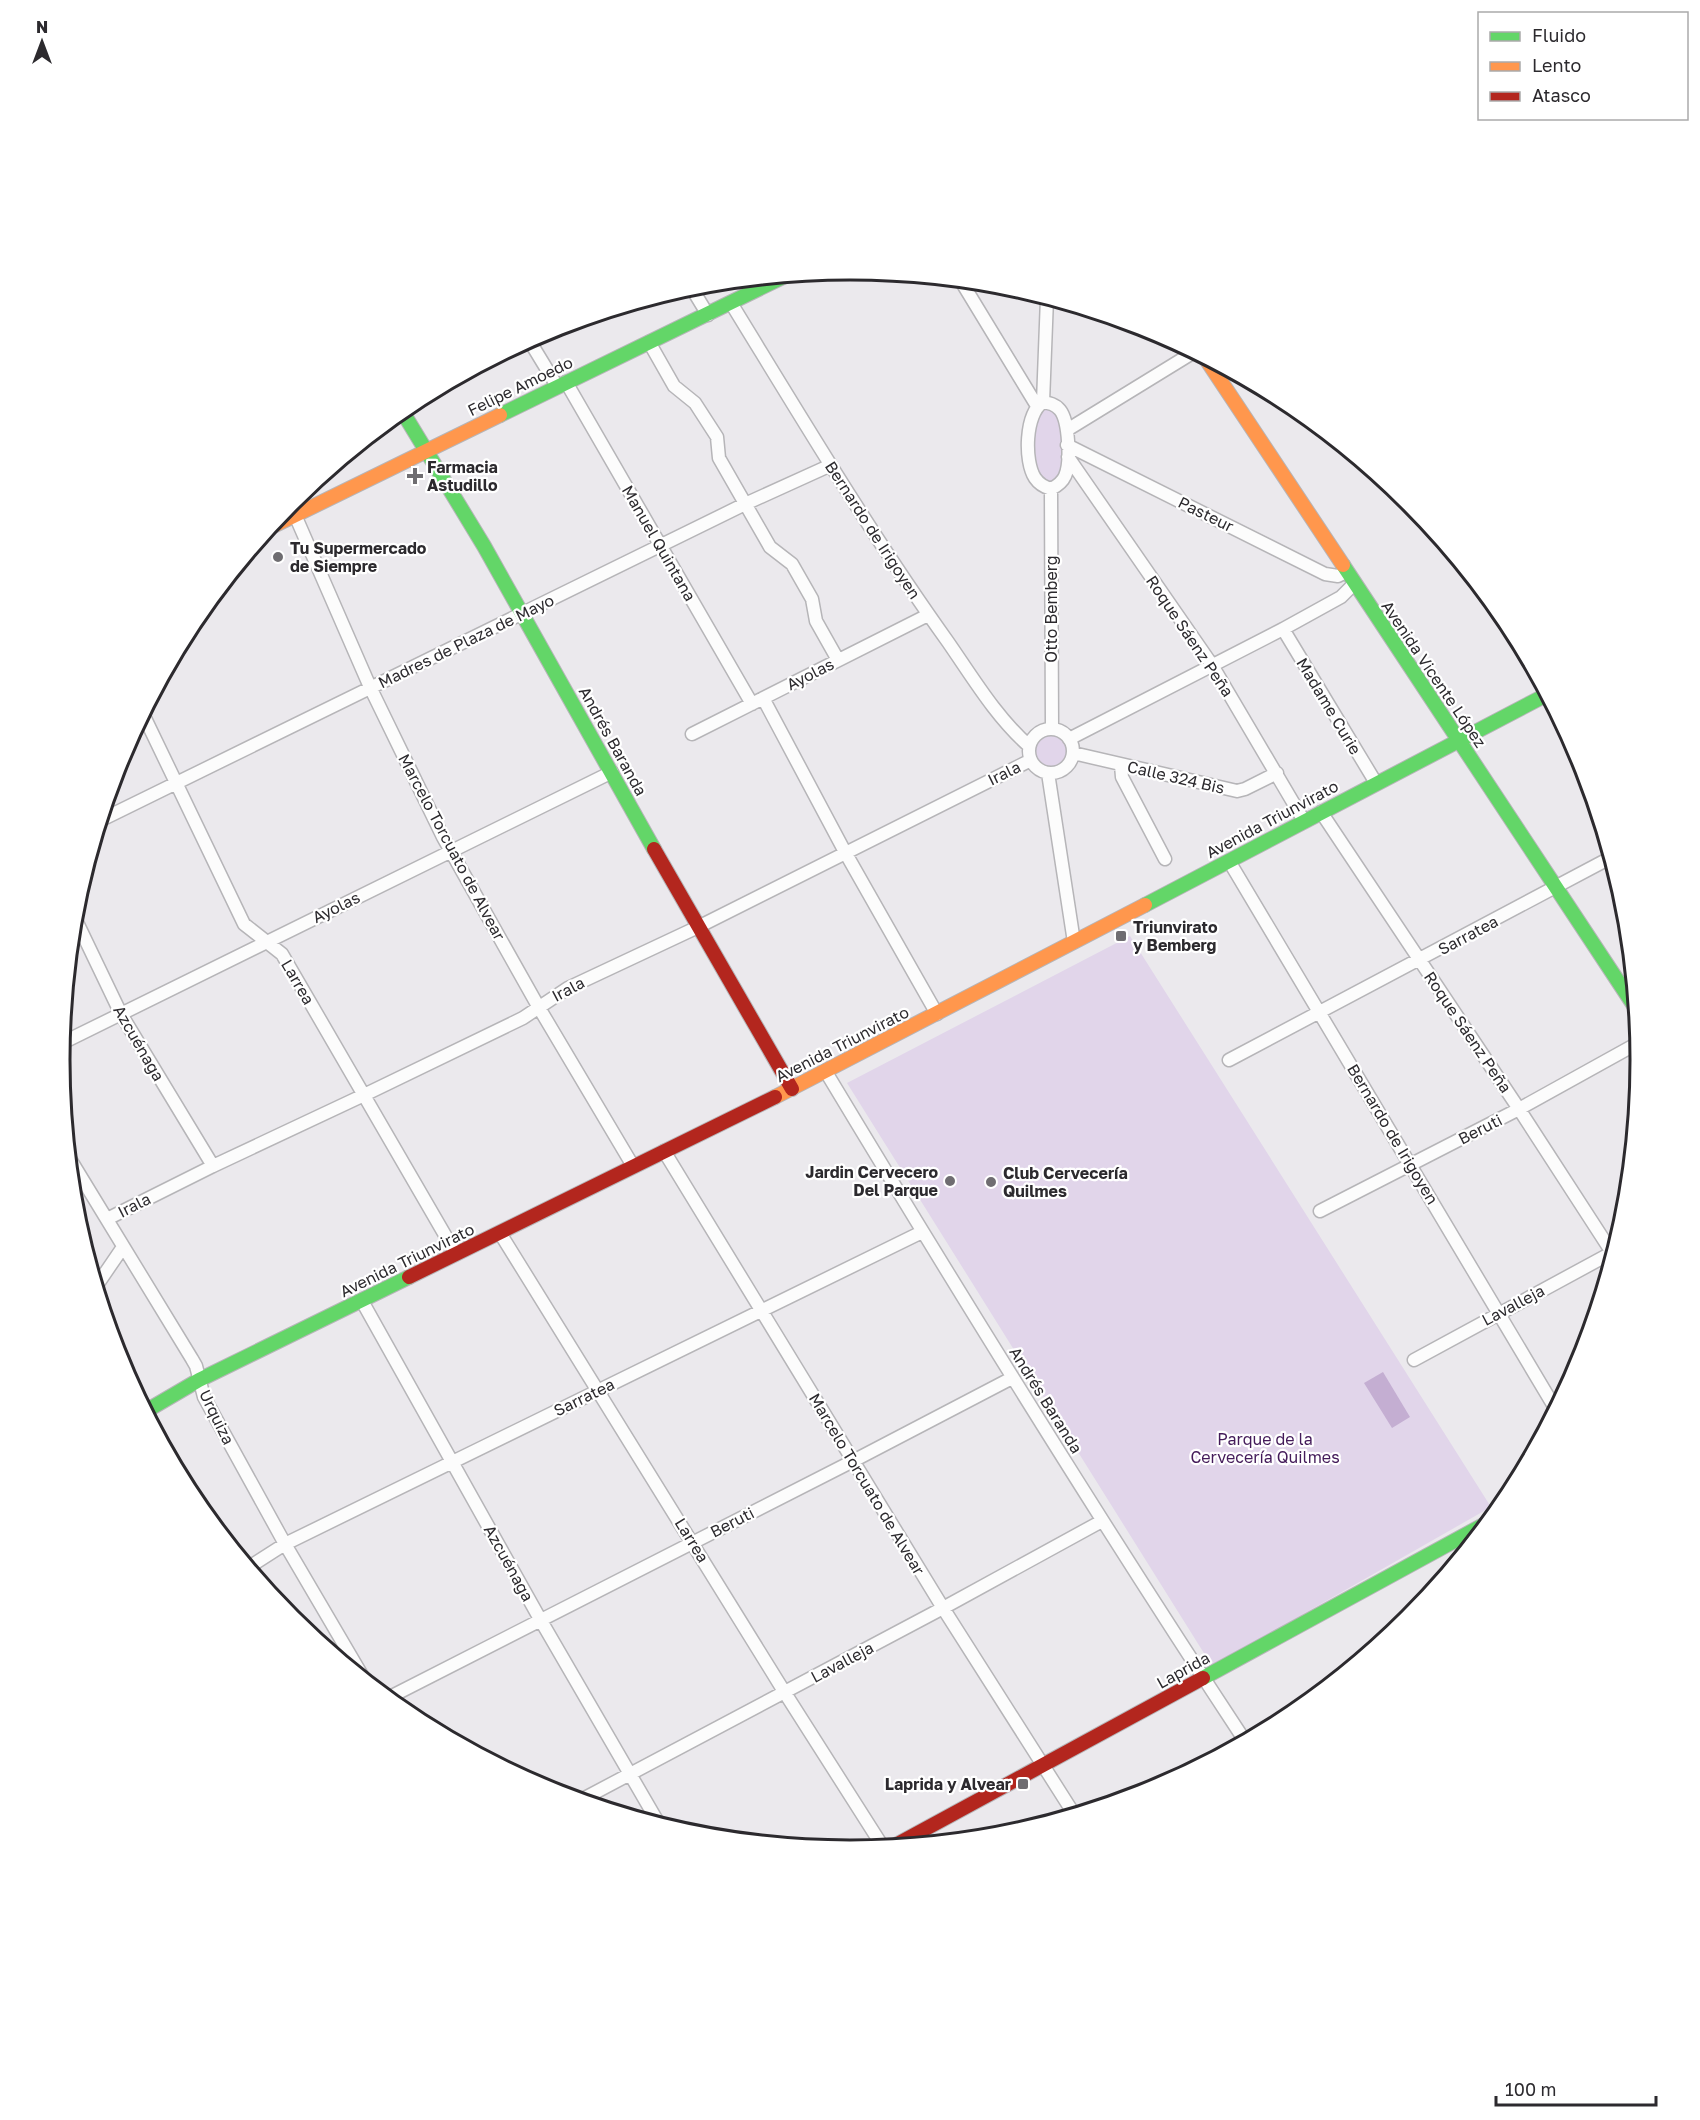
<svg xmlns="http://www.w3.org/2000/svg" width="1700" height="2120" font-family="'Golos Text',sans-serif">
	<rect width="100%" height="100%" fill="#ebe9ed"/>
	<!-- green -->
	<path fill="#e1d5ea" d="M 1043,407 L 1055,412 L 1063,430 L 1062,473 L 1050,486 L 1043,482 L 1034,461 L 1033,430 Z
		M1032 751a18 18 0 1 1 36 0a18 18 0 1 1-36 0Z
		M 1130,936 L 1491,1507 L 1212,1666 L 847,1083 Z"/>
	<!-- water -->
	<path fill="#c4aed2" d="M 1383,1372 L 1410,1417 L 1392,1428 L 1364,1383 Z"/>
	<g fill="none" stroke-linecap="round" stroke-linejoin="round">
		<defs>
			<path id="street" d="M 961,281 L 1037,406
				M 691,287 L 708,315
				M 731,303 C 801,417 870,533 948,642 C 973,678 996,717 1029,746
				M 529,340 L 557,386
				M 649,342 L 674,386 L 695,403 L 717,437 L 719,458 L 770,547 L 792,564 L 812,599 L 816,621 L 838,660
				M 566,382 L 752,704
				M 1043,402 C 1049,403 1055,404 1060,410 C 1069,421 1071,463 1065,476 C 1062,483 1057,486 1051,489 C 1044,487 1039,484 1035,478 C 1024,461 1025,414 1043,402 Z
				M 1043,402 L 1047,298
				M 1067,430 L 1194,352
				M 1067,445 L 1325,574 L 1338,576 L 1346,572
				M 1068,457 L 1212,665 L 1304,821
				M 1051,489 L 1052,729
				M 295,515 L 370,687 L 443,837 L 538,1006 L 633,1166
				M 1283,629 L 1376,783
				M 763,698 L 845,852 L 937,1014
				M 143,714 L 244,924 L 282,954 L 456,1254
				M1029 751a22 22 0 1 1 44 0a22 22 0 1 1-44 0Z
				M 692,734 L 928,615
				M 1069,739 L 1283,629 L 1341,597 L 1354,584
				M 1073,753 L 1237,791 L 1245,789 L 1277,773
				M 1121,765 L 1122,777 L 1165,859
				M 1048,773 L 1074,942
				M 1321,812 L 1519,1109 L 1613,1254
				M 101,820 L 745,504 L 831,465
				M 1229,861 L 1555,1408
				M 74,916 L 121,1014 L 213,1166
				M 62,1043 L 612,772
				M 1229,1060 L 1610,858
				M 826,1072 C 962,1298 1100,1521 1245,1741
				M 664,1151 L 943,1608 L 1074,1814
				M 70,1159 L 192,1359 L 196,1366 L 204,1397 L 285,1544 L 363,1677
				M 1320,1211 L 1519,1109 L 1638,1043
				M 107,1219 L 213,1166 L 364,1095 L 523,1018 L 568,988 L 698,927 L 1031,760
				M 500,1233 L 785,1693 L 883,1847
				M 97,1285 L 123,1247
				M 362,1301 L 540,1619 L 659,1824
				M 1414,1360 L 1613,1252
				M 249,1567 L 285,1544 L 922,1232
				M 388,1698 L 853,1461 L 1012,1378
				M 581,1800 L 943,1608 L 1102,1521"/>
			<path id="fast" d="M 402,411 L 484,546 L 654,849
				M 500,415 L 785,276
				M 1343,565 L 1635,1007
				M 1145,905 L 1546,695
				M 146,1411 L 199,1380 L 409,1277
				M 1203,1678 L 1487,1523"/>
			<path id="slow" d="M 1206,359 L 1343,565
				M 271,527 L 500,415
				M 775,1097 L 1145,905"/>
			<path id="jam" d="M 654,849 L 792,1089
				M 409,1277 L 775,1097
				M 894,1846 L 1203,1678"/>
		</defs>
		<!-- street casing -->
		<use href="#street" stroke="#b6b5b8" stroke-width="15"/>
		<!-- fast casing -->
		<use href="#fast" stroke="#b6b5b8" stroke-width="16"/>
		<!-- slow casing -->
		<use href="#slow" stroke="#b6b5b8" stroke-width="16"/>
		<!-- jam casing -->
		<use href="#jam" stroke="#b6b5b8" stroke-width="16"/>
		<!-- street -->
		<use href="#street" stroke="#fcfcfc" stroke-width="12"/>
		<!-- fast -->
		<use href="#fast" stroke="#63d668" stroke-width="14"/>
		<!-- slow -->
		<use href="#slow" stroke="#ff974d" stroke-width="14"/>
		<!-- jam -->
		<use href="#jam" stroke="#b3261e" stroke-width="14"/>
	</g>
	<!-- markers -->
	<g fill="#6f6d71" stroke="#fff" stroke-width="2">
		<path d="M412 467h6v6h6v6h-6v6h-6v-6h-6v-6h6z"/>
		<circle cx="278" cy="557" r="6"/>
		<rect x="1115" y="930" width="12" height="12" rx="3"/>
		<circle cx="950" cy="1181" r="6"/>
		<circle cx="991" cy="1182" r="6"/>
		<rect x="1017" y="1778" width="12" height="12" rx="3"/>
	</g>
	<g text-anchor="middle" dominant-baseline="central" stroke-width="4.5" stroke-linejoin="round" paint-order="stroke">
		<!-- street labels -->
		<g font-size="16" fill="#2c2a2e" stroke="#fff">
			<text transform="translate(520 386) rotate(-26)">Felipe Amoedo</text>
			<text transform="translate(1206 514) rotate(26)">Pasteur</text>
			<text transform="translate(873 530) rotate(57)">Bernardo de Irigoyen</text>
			<text transform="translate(659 543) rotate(60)">Manuel Quintana</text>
			<text transform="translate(1051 609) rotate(-90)">Otto Bemberg</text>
			<text transform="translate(1190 636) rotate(56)">Roque Sáenz Peña</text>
			<text transform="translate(466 641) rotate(-26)">Madres de Plaza de Mayo</text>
			<text transform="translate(810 674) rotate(-27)">Ayolas</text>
			<text transform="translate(1434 674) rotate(56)">Avenida Vicente López</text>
			<text transform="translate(1329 706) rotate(59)">Madame Curie</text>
			<text transform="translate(613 741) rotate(61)">Andrés Baranda</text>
			<text transform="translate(1004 773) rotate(-26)">Irala</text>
			<text transform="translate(1176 777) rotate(13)">Calle 324 Bis</text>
			<text transform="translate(1272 819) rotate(-28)">Avenida Triunvirato</text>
			<text transform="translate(452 847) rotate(62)">Marcelo Torcuato de Alvear</text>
			<text transform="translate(336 907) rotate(-26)">Ayolas</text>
			<text transform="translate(1468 935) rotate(-28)">Sarratea</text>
			<text transform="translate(298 982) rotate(60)">Larrea</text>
			<text transform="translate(568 989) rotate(-28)">Irala</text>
			<text transform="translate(1468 1032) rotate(56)">Roque Sáenz Peña</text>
			<text transform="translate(139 1043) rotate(60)">Azcuénaga</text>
			<text transform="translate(842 1044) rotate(-27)">Avenida Triunvirato</text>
			<text transform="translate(1480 1129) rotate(-27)">Beruti</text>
			<text transform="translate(1393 1134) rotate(59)">Bernardo de Irigoyen</text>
			<text transform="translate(134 1205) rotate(-27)">Irala</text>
			<text transform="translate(407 1260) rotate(-26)">Avenida Triunvirato</text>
			<text transform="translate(1513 1305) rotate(-28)">Lavalleja</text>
			<text transform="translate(584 1397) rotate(-26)">Sarratea</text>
			<text transform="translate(1046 1400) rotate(58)">Andrés Baranda</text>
			<text transform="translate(217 1417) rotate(64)">Urquiza</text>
			<text transform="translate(867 1484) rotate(59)">Marcelo Torcuato de Alvear</text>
			<text transform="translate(732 1522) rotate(-27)">Beruti</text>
			<text transform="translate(692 1540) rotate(58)">Larrea</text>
			<text transform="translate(509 1563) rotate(61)">Azcuénaga</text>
			<text transform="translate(842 1662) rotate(-28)">Lavalleja</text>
			<text transform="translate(1183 1670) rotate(-29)">Laprida</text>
		</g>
		<!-- poi labels -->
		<g font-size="16" font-weight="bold" fill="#2c2a2e" stroke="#fff" text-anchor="start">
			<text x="427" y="467">Farmacia<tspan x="427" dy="18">Astudillo</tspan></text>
			<text x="290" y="548">Tu Supermercado<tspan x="290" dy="18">de Siempre</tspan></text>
			<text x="1133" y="927">Triunvirato<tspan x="1133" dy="18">y Bemberg</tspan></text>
			<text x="938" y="1172" text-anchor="end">Jardin Cervecero<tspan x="938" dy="18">Del Parque</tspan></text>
			<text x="1003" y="1173">Club Cervecería<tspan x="1003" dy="18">Quilmes</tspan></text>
			<text x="1011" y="1784" text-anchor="end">Laprida y Alvear</text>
		</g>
		<!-- park labels -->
		<g font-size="16" fill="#431a59" stroke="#fff">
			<text x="1265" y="1439">Parque de la<tspan x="1265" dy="18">Cervecería Quilmes</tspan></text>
		</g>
	</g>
	<!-- crop -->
	<path d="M0 0H1700V2120H0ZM70 1060a780 780 0 1 1 1560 0a780 780 0 1 1-1560 0Z" fill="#fff" fill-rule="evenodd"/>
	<path fill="none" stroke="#2c2a2e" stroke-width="3" d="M70 1060a780 780 0 1 1 1560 0a780 780 0 1 1-1560 0Z"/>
	<!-- legend -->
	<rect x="1478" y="12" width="210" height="108" fill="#ffffff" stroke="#abaaab" stroke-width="1.5"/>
	<rect x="1490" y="32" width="30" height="9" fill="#63d668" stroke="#abaaab" stroke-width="1.5"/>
	<text x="1532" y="42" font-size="18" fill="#2c2a2e">Fluido</text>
	<rect x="1490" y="62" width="30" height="9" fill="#ff974d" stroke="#abaaab" stroke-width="1.5"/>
	<text x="1532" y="72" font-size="18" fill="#2c2a2e">Lento</text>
	<rect x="1490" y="92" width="30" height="9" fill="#b3261e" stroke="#abaaab" stroke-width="1.5"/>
	<text x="1532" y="102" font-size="18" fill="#2c2a2e">Atasco</text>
	<!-- north arrow -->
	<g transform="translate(42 42)" stroke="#ffffff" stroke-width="4.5" paint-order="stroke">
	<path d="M0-4.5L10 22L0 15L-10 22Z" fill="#2c2a2e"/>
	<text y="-9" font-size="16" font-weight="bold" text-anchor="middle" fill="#2c2a2e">N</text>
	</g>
	<!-- scale -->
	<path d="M1496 2096v9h160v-9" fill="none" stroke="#2c2a2e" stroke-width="3"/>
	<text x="1505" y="2096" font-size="18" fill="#2c2a2e" stroke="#ffffff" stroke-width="4.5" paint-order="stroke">100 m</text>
</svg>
